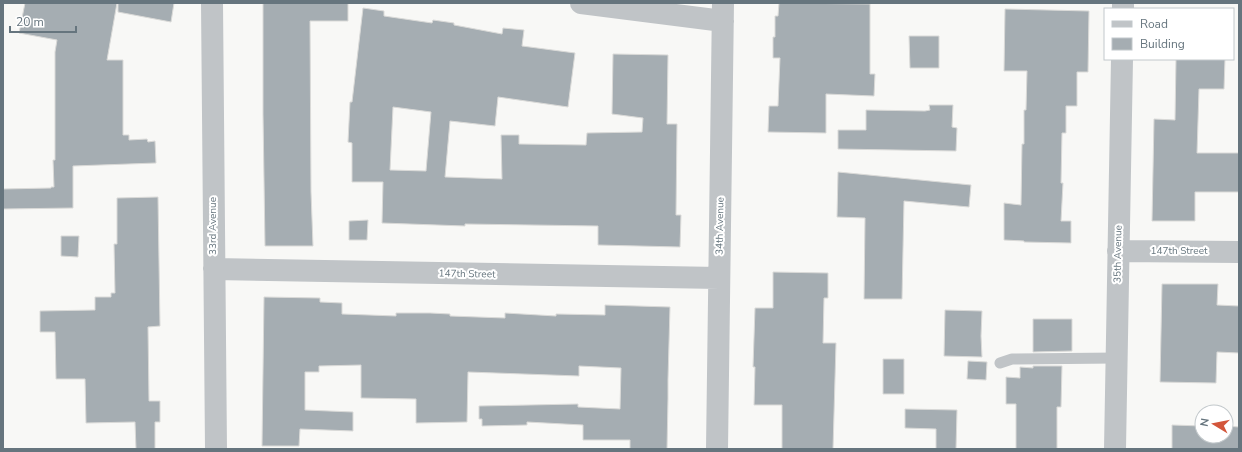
<svg xmlns="http://www.w3.org/2000/svg" width="1242" height="452" font-family="'Nunito Sans',sans-serif">
	<rect width="100%" height="100%" fill="#f8f8f6"/>
	<!-- building -->
	<path fill="#a5adb2" stroke="#dadad8" fill-rule="evenodd" d="M 25,3 L 117,3 L 107,60 L 123,60 L 123,135 L 129,135 L 129,140 L 147,139 L 148,142 L 155,141 L 156,163 L 73,166 L 73,208 L 3,209 L 3,189 L 51,188 L 51,187 L 54,187 L 53,160 L 55,160 L 55,52 L 57,40 L 19,33 Z
		M 118,3 L 174,3 L 171,22 L 118,12 Z
		M 263,3 L 348,3 L 348,21 L 310,21 L 311,192 L 313,246 L 265,246 L 263,114 Z
		M 779,3 L 870,4 L 870,74 L 875,74 L 874,96 L 826,94 L 826,133 L 768,132 L 769,106 L 778,106 L 780,58 L 773,58 L 773,37 L 775,37 L 775,16 L 778,16 Z
		M 363,8 L 384,11 L 384,16 L 432,23 L 433,20 L 454,23 L 454,25 L 502,34 L 503,28 L 524,30 L 522,46 L 575,53 L 568,107 L 498,97 L 495,126 L 450,121 L 445,177 L 502,179 L 501,135 L 519,135 L 519,144 L 586,145 L 587,133 L 642,132 L 643,118 L 612,114 L 613,54 L 668,55 L 667,124 L 677,124 L 676,215 L 681,215 L 680,247 L 598,245 L 598,226 L 465,224 L 465,226 L 382,223 L 383,182 L 352,182 L 352,143 L 348,142 L 350,102 L 352,102 ZM 393,107 L 431,112 L 426,171 L 390,170 Z
		M 1005,9 L 1089,11 L 1088,72 L 1077,72 L 1077,106 L 1066,106 L 1066,133 L 1062,133 L 1061,183 L 1063,183 L 1061,221 L 1071,221 L 1071,243 L 1024,242 L 1024,241 L 1004,240 L 1004,203 L 1021,205 L 1022,144 L 1024,144 L 1024,110 L 1026,110 L 1027,71 L 1004,71 Z
		M 909,36 L 939,36 L 939,68 L 910,68 Z
		M 1176,59 L 1225,59 L 1224,89 L 1199,89 L 1197,153 L 1239,153 L 1239,192 L 1195,192 L 1195,221 L 1152,221 L 1154,119 L 1175,120 Z
		M 929,105 L 953,105 L 952,127 L 957,128 L 956,151 L 838,149 L 838,130 L 866,130 L 866,110 L 925,111 L 930,110 Z
		M 838,172 L 971,185 L 969,207 L 904,201 L 902,299 L 864,299 L 865,218 L 837,217 Z
		M 158,197 L 160,326 L 148,327 L 149,401 L 160,401 L 160,422 L 155,422 L 155,449 L 136,449 L 135,422 L 86,423 L 85,379 L 56,379 L 55,332 L 40,332 L 40,311 L 95,310 L 95,297 L 111,297 L 111,293 L 115,293 L 114,244 L 117,244 L 117,198 Z
		M 368,220 L 367,240 L 349,240 L 349,221 Z
		M 61,236 L 79,236 L 78,257 L 61,256 Z
		M 773,272 L 828,273 L 828,298 L 824,298 L 823,343 L 836,343 L 833,449 L 782,449 L 782,405 L 754,405 L 755,367 L 753,367 L 755,308 L 773,308 Z
		M 1162,284 L 1218,284 L 1217,305 L 1239,306 L 1239,353 L 1217,352 L 1216,383 L 1160,382 Z
		M 264,297 L 320,298 L 320,302 L 342,303 L 342,314 L 396,316 L 396,313 L 430,313 L 450,314 L 450,316 L 505,318 L 505,313 L 556,316 L 556,314 L 605,315 L 605,305 L 670,307 L 668,379 L 668,398 L 667,449 L 630,449 L 630,440 L 583,440 L 583,425 L 527,422 L 527,425 L 482,426 L 482,419 L 479,419 L 479,406 L 578,404 L 578,407 L 620,409 L 621,368 L 579,366 L 579,376 L 468,372 L 467,422 L 416,423 L 416,399 L 361,398 L 361,365 L 319,366 L 319,372 L 305,372 L 305,410 L 353,412 L 353,431 L 300,429 L 299,446 L 262,446 Z
		M 945,310 L 982,311 L 981,336 L 982,357 L 944,356 Z
		M 1033,319 L 1072,319 L 1072,351 L 1033,352 Z
		M 883,359 L 904,359 L 904,394 L 883,394 Z
		M 968,361 L 987,362 L 986,380 L 967,379 Z
		M 1033,366 L 1062,366 L 1061,407 L 1057,407 L 1057,449 L 1016,449 L 1016,404 L 1006,404 L 1006,377 L 1020,378 L 1020,367 L 1033,368 Z
		M 905,409 L 957,410 L 956,449 L 936,449 L 936,429 L 905,428 Z
		M 1172,425 L 1202,426 L 1202,436 L 1226,436 L 1226,426 L 1239,427 L 1239,449 L 1172,449 Z"/>
	<g fill="none" stroke-linecap="round" stroke-linejoin="round">
		<!-- lane -->
		<path stroke="#c0c4c7" stroke-width="11" d="M 1000,363 L 1012,359 L 1117,358"/>
		<!-- street -->
		<path stroke="#c0c4c7" stroke-width="22" d="M 212,3 L 216,449
			M 581,3 L 723,21
			M 1123,9 L 1123,3
			M 1118,251 L 1239,252
			M 214,269 L 719,278
			M 717,449 L 723,3
			M 1115,449 L 1122,59"/>
	</g>
	<g text-anchor="middle" dominant-baseline="central" stroke-width="4" stroke-linejoin="round" paint-order="stroke">
		<!-- street labels -->
		<g font-size="10" fill="#66757e" stroke="#fff">
			<text transform="translate(213 226) rotate(-90)">33rd Avenue</text>
			<text transform="translate(720 226) rotate(-89)">34th Avenue</text>
			<text x="1179" y="251">147th Street</text>
			<text transform="translate(1118 254) rotate(-89)">35th Avenue</text>
			<text transform="translate(467 274) rotate(1)">147th Street</text>
		</g>
	</g>
	<!-- border -->
	<rect width="1242" height="452" fill="none" stroke="#66757e" stroke-width="8"/>
	<!-- legend -->
	<rect x="1104" y="8" width="130" height="52" fill="#ffffff" stroke="#c2c8cb"/>
	<rect x="1112" y="21" width="20" height="6" fill="#c0c4c7" stroke="#c2c8cb"/>
	<text x="1140" y="28" font-size="12" fill="#66757e">Road</text>
	<rect x="1112" y="38" width="20" height="12" fill="#a5adb2" stroke="#c2c8cb"/>
	<text x="1140" y="48" font-size="12" fill="#66757e">Building</text>
	<!-- north arrow -->
	<g transform="translate(1214 424) rotate(280)"><circle r="19" fill="#ffffff" stroke="#c2c8cb"/>
	<path d="M0-3L7 15L0 10L-7 15Z" fill="#d3563b"/>
	<text y="-6" font-size="11" font-weight="bold" text-anchor="middle" fill="#66757e">N</text>
	</g>
	<!-- scale -->
	<path d="M10 26v6h66v-6" fill="none" stroke="#66757e" stroke-width="2"/>
	<text x="16" y="26" font-size="12" fill="#66757e" stroke="#ffffff" stroke-width="3" paint-order="stroke">20 m</text>
</svg>
